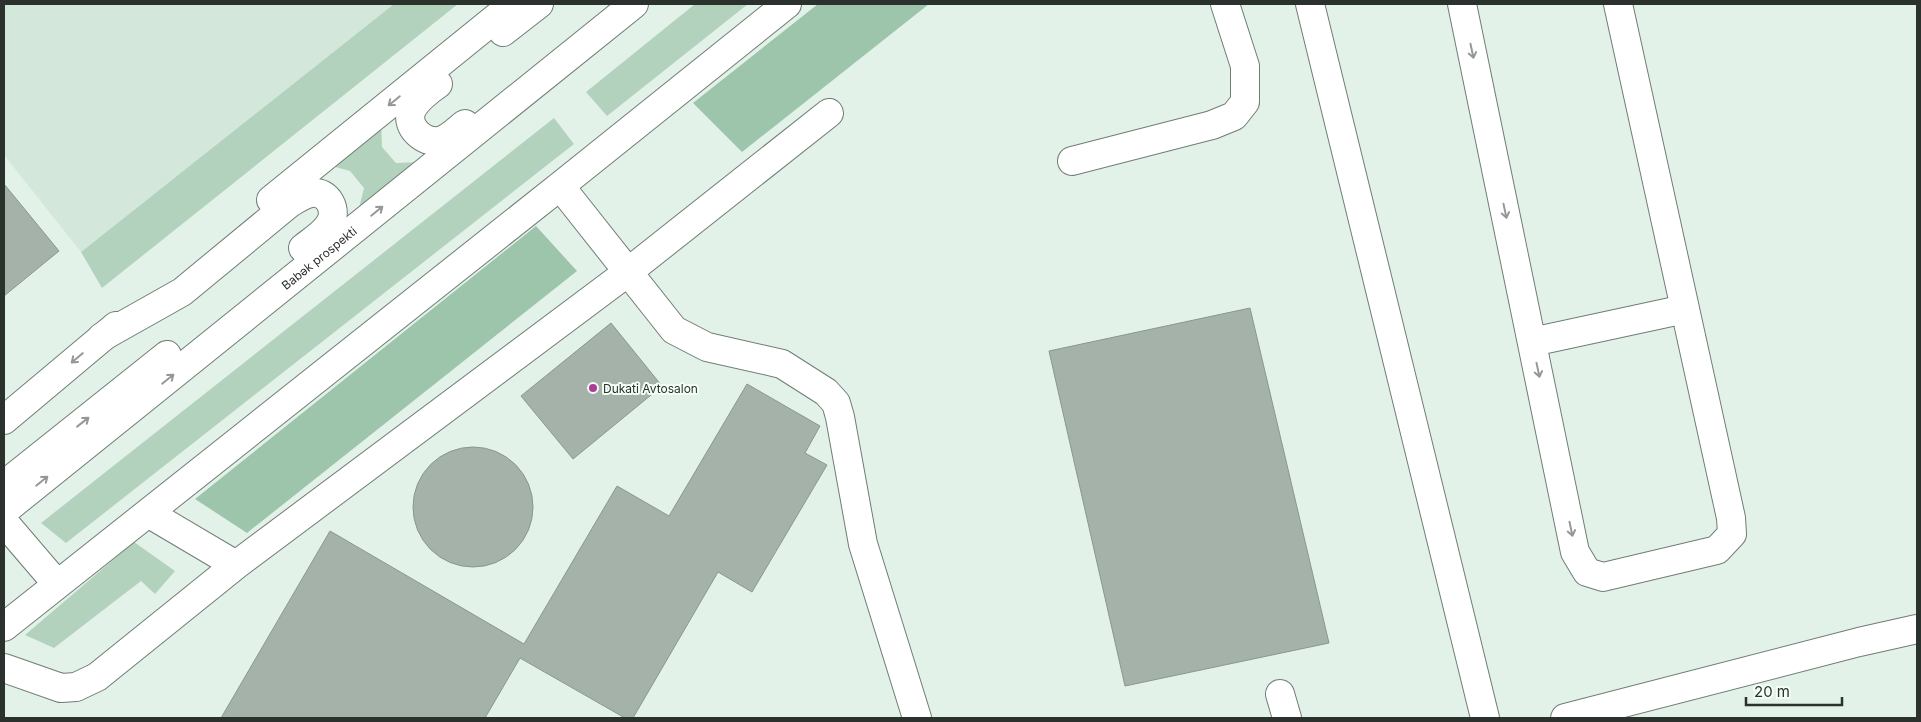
<svg xmlns="http://www.w3.org/2000/svg" width="1921" height="722" font-family="Inter,sans-serif">
	<rect width="100%" height="100%" fill="#e3f2e8"/>
	<!-- built -->
	<path fill="#d3e8da" d="M 4,4 L 394,4 L 81,252 L 4,155 Z"/>
	<!-- green -->
	<path fill="#b3d2be" d="M 394,4 L 458,4 L 102,288 L 81,252 Z
		M 695,4 L 748,4 L 607,116 L 586,92 Z
		M 554,118 L 574,144 L 66,543 L 41,523 Z
		M 381,120 L 382,147 L 396,163 L 421,162 L 358,212 L 364,188 L 350,171 L 328,165 Z
		M 134,542 L 175,571 L 155,594 L 141,581 L 54,648 L 25,635 Z"/>
	<!-- forest -->
	<path fill="#9dc5ac" d="M 818,4 L 929,4 L 742,152 L 693,103 Z
		M 536,226 L 577,271 L 247,533 L 195,499 Z"/>
	<!-- building -->
	<path fill="#a5b2a9" stroke="#8a978e" d="M 4,184 L 59,251 L 4,296 Z
		M 1250,308 L 1329,643 L 1125,686 L 1049,351 Z
		M 611,323 L 662,386 L 573,459 L 521,396 Z
		M 747,384 L 820,426 L 805,453 L 827,465 L 752,592 L 718,572 L 633,718 L 625,718 L 520,658 L 485,718 L 221,718 L 330,531 L 524,644 L 617,486 L 669,516 Z
		M413 507a60 60 0 1 1 120 0a60 60 0 1 1-120 0Z"/>
	<g fill="none" stroke-linecap="round" stroke-linejoin="round">
		<defs>
			<path id="minor" d="M 1310,4 L 1485,718
				M 1462,4 L 1575,552 L 1587,572 L 1603,577 L 1717,550 L 1732,534 L 1731,518 L 1618,4
				M 1072,161 L 1212,125 L 1234,116 L 1245,102 L 1245,66 L 1225,4
				M 560,186 L 674,330 L 707,347 L 782,364 L 826,392 L 836,403 L 840,417 L 863,544 L 917,718
				M 1532,342 L 1685,309
				M 4,522 L 57,584
				M 236,565 L 628,272 L 829,113
				M 4,627 L 560,186 L 787,4
				M 4,668 L 61,688 L 76,687 L 97,677 L 236,565 L 148,513
				M 1280,694 L 1287,718
				M 1565,718 L 1859,642 L 1917,629"/>
			<g id="major">
				<path d="M 503,32 L 539,4"/>
				<path d="M 438,84 C 429,90 414,102 411,112 C 406,128 424,143 439,141 C 449,139 458,129 465,124"/>
				<path d="M 271,200 L 513,4"/>
				<path d="M 102,337 L 182,292 L 290,203 C 297,199 303,194 311,193 C 328,190 339,211 329,225 C 323,234 312,241 303,248"/>
				<path d="M 4,420 L 116,326"/>
				<path d="M 4,485 L 167,355"/>
				<path id="s1" d="M 4,511 L 634,4"/>
			</g>
		</defs>
		<!-- minor casing -->
		<use href="#minor" stroke="#707d75" stroke-width="30"/>
		<!-- major casing -->
		<use href="#major" stroke="#707d75" stroke-width="30"/>
		<!-- minor -->
		<use href="#minor" stroke="#fff" stroke-width="28"/>
		<!-- major -->
		<use href="#major" stroke="#fff" stroke-width="28"/>
	</g>
	<!-- one-way arrows -->
	<defs><path id="oneway-shaft" d="M-6 0H5M1.5-3L5.5 0L1.5 3" fill="none" stroke-width="1.6" stroke-linecap="round" stroke-linejoin="round" transform="scale(1.25)"/></defs>
	<g stroke="#959896">
		<use href="#oneway-shaft" transform="translate(1472 51) rotate(78)"/>
		<use href="#oneway-shaft" transform="translate(394 101) rotate(141)"/>
		<use href="#oneway-shaft" transform="translate(377 211) rotate(-39)"/>
		<use href="#oneway-shaft" transform="translate(1505 211) rotate(78)"/>
		<use href="#oneway-shaft" transform="translate(77 358) rotate(140)"/>
		<use href="#oneway-shaft" transform="translate(1538 370) rotate(78)"/>
		<use href="#oneway-shaft" transform="translate(168 379) rotate(-39)"/>
		<use href="#oneway-shaft" transform="translate(83 422) rotate(-38)"/>
		<use href="#oneway-shaft" transform="translate(42 481) rotate(-39)"/>
		<use href="#oneway-shaft" transform="translate(1571 529) rotate(78)"/>
	</g>
	<!-- markers -->
	<circle fill="#ae3b96" stroke="#f3fef7" stroke-width="2" cx="593" cy="388" r="5"/>
	<g text-anchor="middle" dominant-baseline="central" stroke-width="4" stroke-linejoin="round" paint-order="stroke">
		<!-- street labels -->
		<g font-size="12" fill="#2b312d" stroke="#f3fef7">
			<text stroke="none"><textPath href="#s1" startOffset="404">Babək prospekti</textPath></text>
		</g>
		<!-- poi labels -->
		<g font-size="12" fill="#2b312d" stroke="#f3fef7" text-anchor="start">
			<text x="603" y="388">Dukati Avtosalon</text>
		</g>
	</g>
	<!-- border -->
	<rect width="1921" height="722" fill="none" stroke="#2b312d" stroke-width="10"/>
	<!-- scale -->
	<path d="M1746 697v8h96v-8" fill="none" stroke="#2b312d" stroke-width="2.5"/>
	<text x="1754" y="697" font-size="15" fill="#2b312d" stroke="#f3fef7" stroke-width="4" paint-order="stroke">20 m</text>
</svg>
